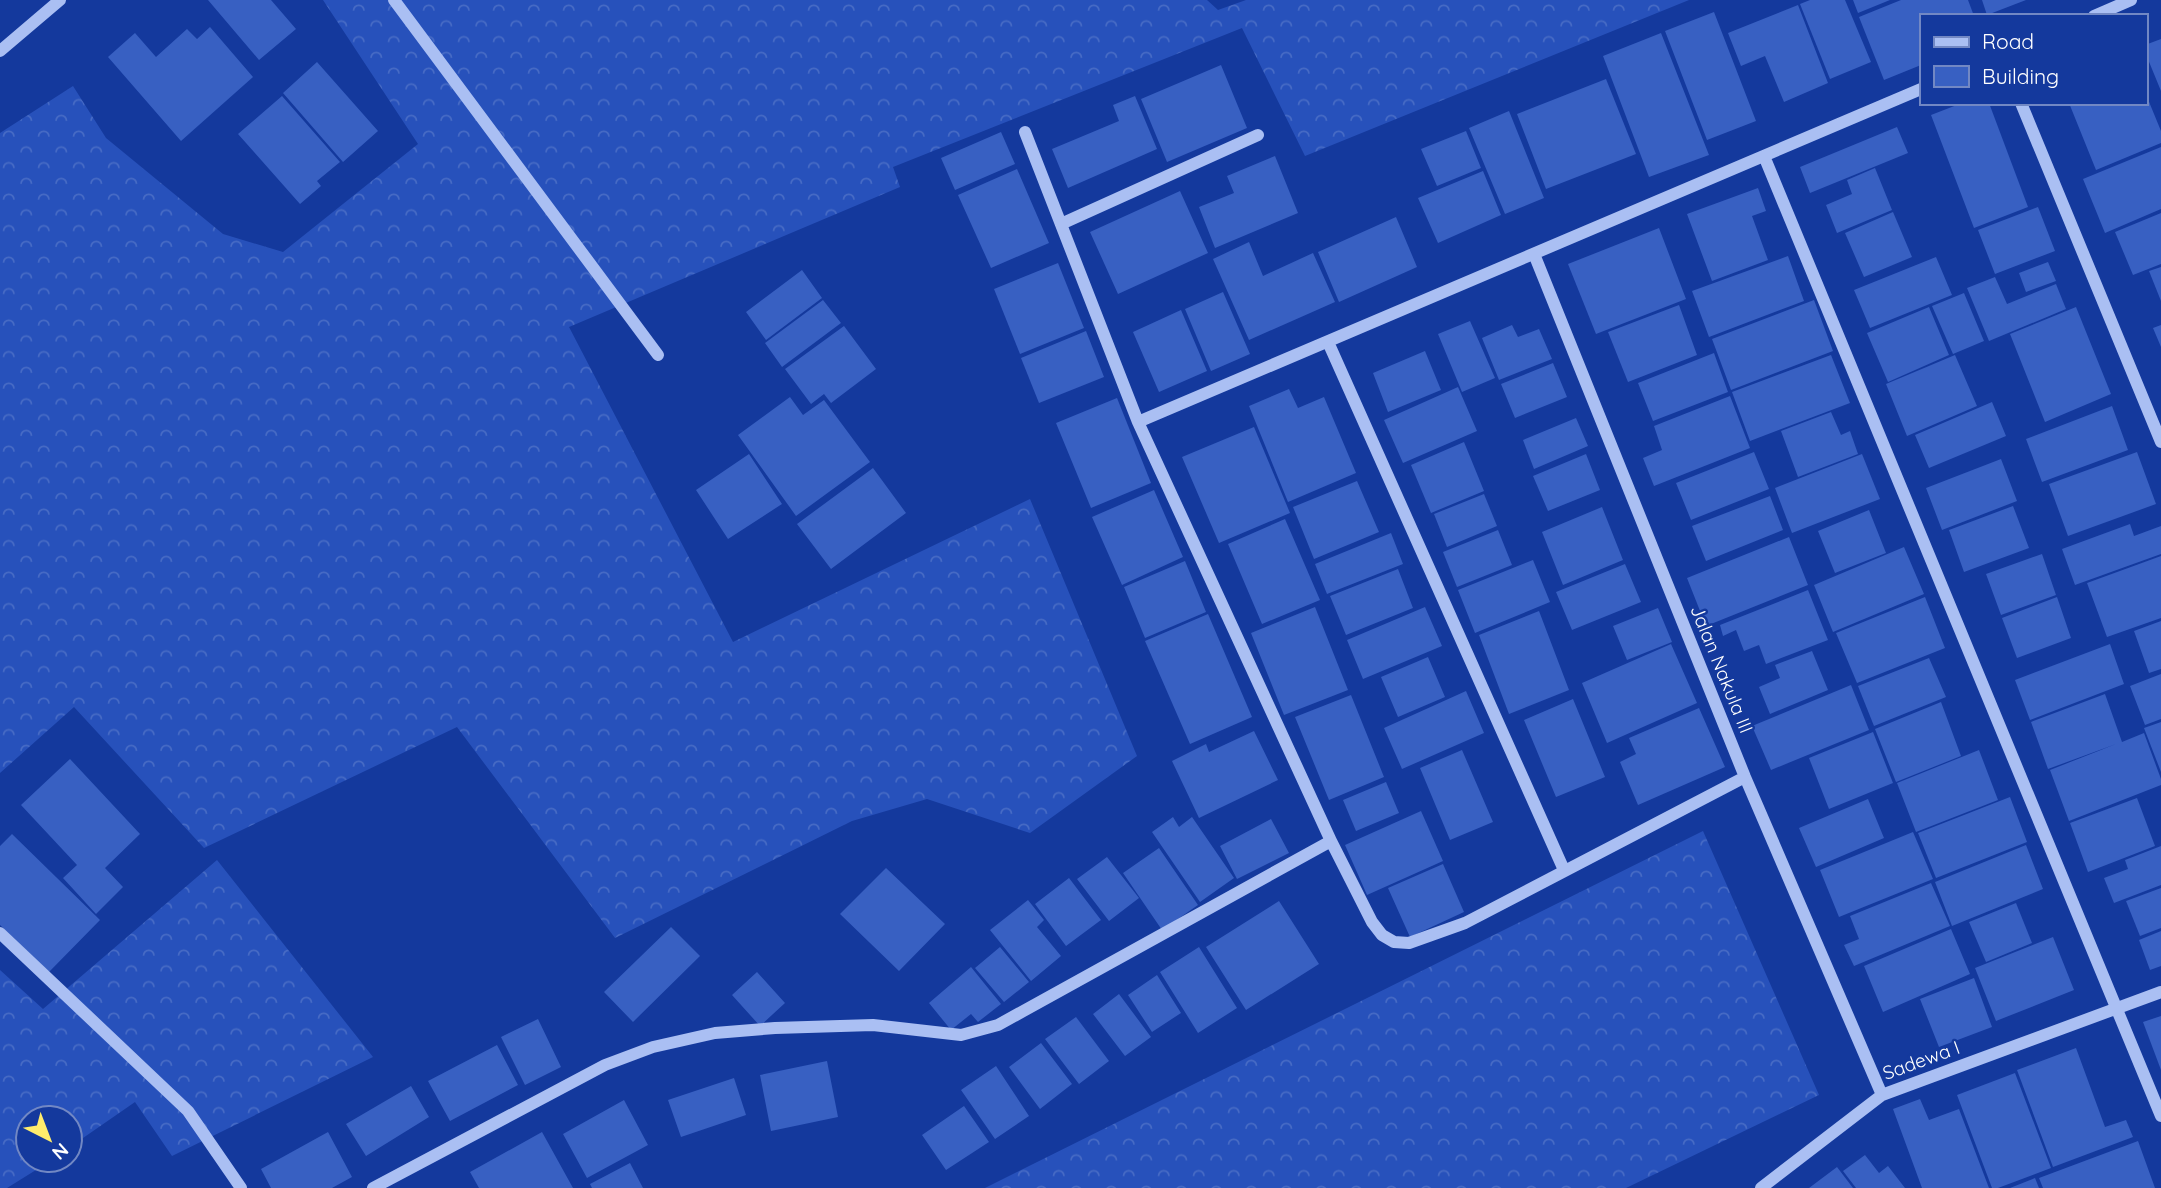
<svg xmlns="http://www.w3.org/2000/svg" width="2161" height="1188" font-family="Quicksand,sans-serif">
	<defs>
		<pattern id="forest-crowns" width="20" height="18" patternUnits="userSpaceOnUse" patternTransform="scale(1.75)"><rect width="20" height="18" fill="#2751bb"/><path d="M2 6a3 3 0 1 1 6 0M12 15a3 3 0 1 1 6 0" fill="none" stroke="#476bc5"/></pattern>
	</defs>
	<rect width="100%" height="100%" fill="#14399d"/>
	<!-- forest -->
	<path fill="url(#forest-crowns)" d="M 323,0 L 1207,0 L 1218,10 L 1246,0 L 1689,0 L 1305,156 L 1242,28 L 893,167 L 900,187 L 569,327 L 733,642 L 1030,499 L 1137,756 L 1030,833 L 927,799 L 852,821 L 615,938 L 457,727 L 204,848 L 74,707 L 0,773 L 0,133 L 73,86 L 106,138 L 223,234 L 283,252 L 418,144 Z
		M 1703,831 L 1819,1095 L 1626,1188 L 985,1188 Z
		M 217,860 L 373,1057 L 172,1156 L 135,1102 L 70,1147 L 70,1118 L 28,1118 L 28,1160 L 52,1160 L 7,1188 L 0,1188 L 0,970 L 43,1009 Z"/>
	<!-- building -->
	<path fill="#3860c2" d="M 208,0 L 271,0 L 296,29 L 259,60 Z
		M 1810,0 L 1845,0 L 1871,62 L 1830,79 L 1800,4 Z
		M 1853,0 L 1890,0 L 1858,13 Z
		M 1901,0 L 1968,0 L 1974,16 L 1921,16 L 1921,65 L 1884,80 L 1859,17 Z
		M 1982,0 L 2026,0 L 1987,15 Z
		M 1798,5 L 1828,83 L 1784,102 L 1765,56 L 1741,66 L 1728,33 Z
		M 1714,12 L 1756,121 L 1707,140 L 1665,31 Z
		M 210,27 L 253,77 L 181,141 L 108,57 L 135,33 L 156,57 L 187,29 L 197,39 Z
		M 1661,33 L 1709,155 L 1649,177 L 1603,56 Z
		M 2161,39 L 2161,91 L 2145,52 L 2145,45 Z
		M 317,62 L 378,131 L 343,162 L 283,93 Z
		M 1221,65 L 1247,128 L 1167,162 L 1141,99 Z
		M 1606,79 L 1636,154 L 1546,189 L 1517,114 Z
		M 2145,92 L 2161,131 L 2161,143 L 2096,170 L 2069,103 L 2145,103 Z
		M 282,96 L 340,162 L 317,181 L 321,186 L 300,204 L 238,134 Z
		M 1135,96 L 1157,149 L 1068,188 L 1052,149 L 1119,121 L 1113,105 Z
		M 1962,103 L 1989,103 L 2028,207 L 1974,228 L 1931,115 Z
		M 1509,111 L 1544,198 L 1505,214 L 1469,128 Z
		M 1897,127 L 1908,153 L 1810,193 L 1800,167 Z
		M 1466,131 L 1481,168 L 1437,186 L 1421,149 Z
		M 1001,132 L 1015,164 L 955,190 L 941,158 Z
		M 2161,147 L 2161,209 L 2105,233 L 2083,179 Z
		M 1275,156 L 1298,213 L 1215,248 L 1199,207 L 1234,193 L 1227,176 Z
		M 1875,168 L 1892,210 L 1837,233 L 1826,205 L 1852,194 L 1847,180 Z
		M 1017,169 L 1049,243 L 991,268 L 958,195 Z
		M 1483,171 L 1501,215 L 1438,243 L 1418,198 Z
		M 1758,188 L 1766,211 L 1752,216 L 1768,260 L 1712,281 L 1687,214 Z
		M 1180,191 L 1208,253 L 1118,294 L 1090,232 Z
		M 2038,207 L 2055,251 L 1995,274 L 1978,230 Z
		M 1893,212 L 1912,257 L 1864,277 L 1845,233 Z
		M 2161,213 L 2161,264 L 2133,275 L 2115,232 Z
		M 1396,217 L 1417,267 L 1339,302 L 1318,252 Z
		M 1659,228 L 1686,299 L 1596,334 L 1568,264 Z
		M 1249,242 L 1263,276 L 1313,253 L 1335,302 L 1249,340 L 1213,259 Z
		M 1788,256 L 1804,301 L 1709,337 L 1692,291 Z
		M 1936,257 L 1952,295 L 1870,328 L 1854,290 Z
		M 2048,262 L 2056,281 L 2026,292 L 2019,273 Z
		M 1058,263 L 1084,328 L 1020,354 L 994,289 Z
		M 2161,267 L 2161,301 L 2149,271 Z
		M 802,270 L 822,298 L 766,340 L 746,312 Z
		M 1995,277 L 2007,304 L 2056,284 L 2066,309 L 1989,341 L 1967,288 Z
		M 1223,292 L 1250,354 L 1211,371 L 1185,309 Z
		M 1964,293 L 1984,341 L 1953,354 L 1932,306 Z
		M 823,300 L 841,323 L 782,367 L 765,343 Z
		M 1814,300 L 1833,351 L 1731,390 L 1712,339 Z
		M 1679,305 L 1697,355 L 1628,382 L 1608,332 Z
		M 1929,307 L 1949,355 L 1888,382 L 1867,333 Z
		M 2076,307 L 2111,394 L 2045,422 L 2010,334 Z
		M 1181,310 L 1207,371 L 1159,392 L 1133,332 Z
		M 1470,321 L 1495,378 L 1462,392 L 1438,334 Z
		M 1512,325 L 1518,337 L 1539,329 L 1552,359 L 1499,380 L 1482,338 Z
		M 2161,325 L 2161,347 L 2153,328 Z
		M 844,326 L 876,369 L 831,403 L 824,394 L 811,404 L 785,369 Z
		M 1086,331 L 1104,377 L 1039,403 L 1021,358 Z
		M 1425,351 L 1441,390 L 1388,412 L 1373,373 Z
		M 1714,353 L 1728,392 L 1653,421 L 1638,383 Z
		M 1831,355 L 1850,403 L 1750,441 L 1732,392 Z
		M 1955,355 L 1977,406 L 1907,436 L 1886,384 Z
		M 1553,363 L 1567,397 L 1515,418 L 1501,384 Z
		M 1458,387 L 1477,431 L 1403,463 L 1384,420 Z
		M 1289,389 L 1298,408 L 1324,397 L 1356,473 L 1288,502 L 1249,406 Z
		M 1730,396 L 1750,448 L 1654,486 L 1643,458 L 1662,450 L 1654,426 Z
		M 790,397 L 803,415 L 824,400 L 870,462 L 796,516 L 738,435 Z
		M 1117,398 L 1151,483 L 1091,508 L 1056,423 Z
		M 1992,402 L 2006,436 L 1929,468 L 1915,435 Z
		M 2112,406 L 2128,450 L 2042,482 L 2026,439 Z
		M 1831,412 L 1841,435 L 1850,431 L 1858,454 L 1798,477 L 1781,431 Z
		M 1576,418 L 1588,446 L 1534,469 L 1523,440 Z
		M 1254,427 L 1290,513 L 1219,543 L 1182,457 Z
		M 1464,442 L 1484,491 L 1431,513 L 1411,465 Z
		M 1754,452 L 1769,489 L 1691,520 L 1676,483 Z
		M 2137,452 L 2156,504 L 2068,536 L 2049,484 Z
		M 749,454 L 782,504 L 728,539 L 696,490 Z
		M 1586,454 L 1600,490 L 1548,511 L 1533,476 Z
		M 1862,454 L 1880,499 L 1792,533 L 1775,488 Z
		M 2001,459 L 2017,501 L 1942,530 L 1926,488 Z
		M 873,468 L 906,513 L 831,569 L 797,524 Z
		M 1357,481 L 1379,532 L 1314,559 L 1293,507 Z
		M 1154,490 L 1183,557 L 1122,585 L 1092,517 Z
		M 1484,494 L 1497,526 L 1447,547 L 1434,514 Z
		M 1770,496 L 1783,530 L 1706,561 L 1692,526 Z
		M 2013,506 L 2029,548 L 1964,572 L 1949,530 Z
		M 1602,507 L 1623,560 L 1563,585 L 1542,532 Z
		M 1869,510 L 1886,553 L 1835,573 L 1818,531 Z
		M 1285,519 L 1320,600 L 1262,624 L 1228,544 Z
		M 2130,524 L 2134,536 L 2161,526 L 2161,554 L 2075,585 L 2062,549 Z
		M 1498,530 L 1512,565 L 1457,587 L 1443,552 Z
		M 1391,533 L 1403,564 L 1327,594 L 1315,564 Z
		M 1789,537 L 1808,585 L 1706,626 L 1687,578 Z
		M 1904,547 L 1924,594 L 1833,632 L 1814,585 Z
		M 2042,554 L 2056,595 L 2001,615 L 1986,574 Z
		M 2161,556 L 2161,618 L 2107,637 L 2087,583 Z
		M 1533,560 L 1550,602 L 1475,633 L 1458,590 Z
		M 1185,561 L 1206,612 L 1145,638 L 1124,587 Z
		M 1625,564 L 1641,602 L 1572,630 L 1556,592 Z
		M 1398,569 L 1413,608 L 1346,635 L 1330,596 Z
		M 1808,590 L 1828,640 L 1766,664 L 1759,645 L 1744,651 L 1736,630 L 1723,636 L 1720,625 Z
		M 1925,597 L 1945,648 L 1857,683 L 1836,633 Z
		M 2057,597 L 2071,638 L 2017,658 L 2002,618 Z
		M 1315,607 L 1348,690 L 1284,715 L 1251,633 Z
		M 1425,607 L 1442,646 L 1363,679 L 1347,640 Z
		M 1658,608 L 1672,642 L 1627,660 L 1613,626 Z
		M 1539,611 L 1569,690 L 1509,714 L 1479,635 Z
		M 1208,614 L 1252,717 L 1190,744 L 1145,641 Z
		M 2161,621 L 2161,669 L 2149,673 L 2134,631 Z
		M 1671,644 L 1697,703 L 1607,743 L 1582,683 Z
		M 2110,644 L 2124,684 L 2030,720 L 2015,680 Z
		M 1812,651 L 1828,690 L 1770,714 L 1759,687 L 1780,678 L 1775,665 Z
		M 1428,657 L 1445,697 L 1398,717 L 1381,677 Z
		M 1929,658 L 1946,697 L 1874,726 L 1858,686 Z
		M 2161,674 L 2161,719 L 2145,725 L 2130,686 Z
		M 1851,685 L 1869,730 L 1771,770 L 1752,726 Z
		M 1466,691 L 1484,733 L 1402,769 L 1384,728 Z
		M 2105,694 L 2122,742 L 2144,733 L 2161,779 L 2161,785 L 2069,821 L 2050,770 L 2116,744 L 2048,769 L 2031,722 Z
		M 1351,695 L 1384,777 L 1329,800 L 1295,717 Z
		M 1573,699 L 1605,777 L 1556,797 L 1524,720 Z
		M 1941,702 L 1961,756 L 1896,782 L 1875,729 Z
		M 1699,708 L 1725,767 L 1638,805 L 1620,762 L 1636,754 L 1629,738 Z
		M 2161,722 L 2161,772 L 2144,728 Z
		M 1254,731 L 1278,780 L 1199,818 L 1172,761 L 1206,744 L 1209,752 Z
		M 1873,732 L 1893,783 L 1829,809 L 1809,758 Z
		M 1462,750 L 1493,822 L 1450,840 L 1420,768 Z
		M 1979,750 L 1998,800 L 1916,832 L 1897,783 Z
		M 70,759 L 140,834 L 105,868 L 123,887 L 96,914 L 63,878 L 77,865 L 21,805 Z
		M 1386,782 L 1399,813 L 1356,831 L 1343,800 Z
		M 2010,797 L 2027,842 L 1936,878 L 1918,833 Z
		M 2137,798 L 2155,846 L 2088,872 L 2070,823 Z
		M 1868,799 L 1884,838 L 1816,867 L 1799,828 Z
		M 1421,811 L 1443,861 L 1367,895 L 1345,845 Z
		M 1173,817 L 1179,827 L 1192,817 L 1234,878 L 1200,902 L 1152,832 Z
		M 1271,819 L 1289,853 L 1237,879 L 1220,846 Z
		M 1913,832 L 1933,879 L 1839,917 L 1820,870 Z
		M 12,834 L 100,920 L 49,972 L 0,925 L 0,846 Z
		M 2026,845 L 2043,889 L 1952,926 L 1935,882 Z
		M 2161,846 L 2161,885 L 2114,903 L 2104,878 L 2128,869 L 2125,860 Z
		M 1159,848 L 1198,905 L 1162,930 L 1123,873 Z
		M 1107,857 L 1139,898 L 1109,921 L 1077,879 Z
		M 1443,864 L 1464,912 L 1410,937 L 1388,888 Z
		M 886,868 L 945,924 L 899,971 L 840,914 Z
		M 1069,878 L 1101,920 L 1066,946 L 1035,904 Z
		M 1931,883 L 1950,926 L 1854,966 L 1844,945 L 1859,939 L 1850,916 Z
		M 2161,888 L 2161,928 L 2140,936 L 2126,901 Z
		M 1028,900 L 1044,920 L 1037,927 L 1061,956 L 1031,981 L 990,930 Z
		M 1279,901 L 1319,964 L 1246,1010 L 1206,947 Z
		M 2016,903 L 2032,943 L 1986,962 L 1969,922 Z
		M 671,927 L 700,956 L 633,1022 L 604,992 Z
		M 1951,929 L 1970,974 L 1883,1012 L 1864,966 Z
		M 2161,931 L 2161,966 L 2150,970 L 2139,940 Z
		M 2053,937 L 2074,990 L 1996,1021 L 1975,968 Z
		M 1000,947 L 1029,982 L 1004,1002 L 975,968 Z
		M 1199,947 L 1237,1008 L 1198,1033 L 1160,972 Z
		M 971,967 L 1001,1004 L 978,1022 L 971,1014 L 951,1030 L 929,1003 Z
		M 757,972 L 785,1003 L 760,1026 L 732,995 Z
		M 1157,975 L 1181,1013 L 1152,1032 L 1128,995 Z
		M 1974,978 L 1992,1027 L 1939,1047 L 1920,999 Z
		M 1119,994 L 1151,1037 L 1125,1056 L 1093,1014 Z
		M 2161,1016 L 2161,1070 L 2143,1022 Z
		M 1076,1017 L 1109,1061 L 1079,1084 L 1045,1039 Z
		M 538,1019 L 561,1067 L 525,1085 L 501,1037 Z
		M 1041,1043 L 1072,1084 L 1040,1109 L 1009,1067 Z
		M 497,1045 L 518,1085 L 450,1121 L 428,1081 Z
		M 2076,1048 L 2105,1127 L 2126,1120 L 2133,1137 L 2053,1167 L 2017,1070 Z
		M 827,1061 L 838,1117 L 771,1131 L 760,1075 Z
		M 996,1066 L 1029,1116 L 995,1139 L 961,1090 Z
		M 2015,1073 L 2051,1168 L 1998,1188 L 1992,1188 L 1957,1095 Z
		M 734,1078 L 746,1115 L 681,1137 L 668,1100 Z
		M 411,1086 L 429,1117 L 366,1156 L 346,1124 Z
		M 1920,1099 L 1929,1120 L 1959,1109 L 1989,1188 L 1922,1188 L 1893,1109 Z
		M 624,1100 L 648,1145 L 587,1178 L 563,1134 Z
		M 964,1106 L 989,1142 L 946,1170 L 922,1135 Z
		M 328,1132 L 352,1177 L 332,1188 L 271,1188 L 261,1169 Z
		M 542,1132 L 573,1188 L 479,1188 L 470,1172 Z
		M 2138,1141 L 2155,1188 L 2043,1188 L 2039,1178 Z
		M 1865,1155 L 1879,1173 L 1888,1166 L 1905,1188 L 1856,1188 L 1843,1171 Z
		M 630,1163 L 643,1188 L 592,1188 L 590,1184 Z
		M 1837,1167 L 1853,1188 L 1809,1188 Z
		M 2035,1178 L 2039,1188 L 2010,1188 Z"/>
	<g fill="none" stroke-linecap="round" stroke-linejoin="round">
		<!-- minor -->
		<path stroke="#aabff3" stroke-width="12" d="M 394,0 L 658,355
			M 2094,16 L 2131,0
			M 0,51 L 60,0
			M 2021,103 L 2161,442
			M 1025,132 L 1138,422 L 1331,841
			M 1764,156 L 2161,1116
			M 1061,224 L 1258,135
			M 1534,254 L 1745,777 L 1882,1095
			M 1328,342 L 1564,870
			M 1138,422 L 1921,89
			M 0,933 L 188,1111 L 241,1188
			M 373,1188 L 605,1065 L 653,1047 L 715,1033 L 775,1028 L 873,1025 L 961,1035 L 998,1025 L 1331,841 L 1372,922 L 1382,935 L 1394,942 L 1409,943 L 1465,923 L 1745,777
			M 1761,1188 L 1882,1095 L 2161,992"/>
	</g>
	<g text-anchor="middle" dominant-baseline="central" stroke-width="5" stroke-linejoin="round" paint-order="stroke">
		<!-- street labels -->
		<g font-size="19" fill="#fff" stroke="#14399d">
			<text transform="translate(1722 669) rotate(68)">Jalan Nakula III</text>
			<text transform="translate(1921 1060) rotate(-20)">Sadewa I</text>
		</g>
	</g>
	<!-- legend -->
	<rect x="1920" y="14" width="228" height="91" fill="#14399d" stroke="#7288c4" stroke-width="2"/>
	<rect x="1934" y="37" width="35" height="10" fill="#aabff3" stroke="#7288c4" stroke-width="2"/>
	<text x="1982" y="49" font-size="21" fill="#ffffff">Road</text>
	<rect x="1934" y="66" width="35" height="21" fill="#3860c2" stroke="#7288c4" stroke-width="2"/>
	<text x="1982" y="84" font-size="21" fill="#ffffff">Building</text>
	<!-- north arrow -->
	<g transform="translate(49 1139) rotate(138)"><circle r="33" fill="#14399d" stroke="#7288c4" stroke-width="2"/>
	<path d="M0-5L12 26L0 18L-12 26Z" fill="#ffec6c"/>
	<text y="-10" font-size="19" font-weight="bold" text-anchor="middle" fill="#ffffff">N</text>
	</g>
</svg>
